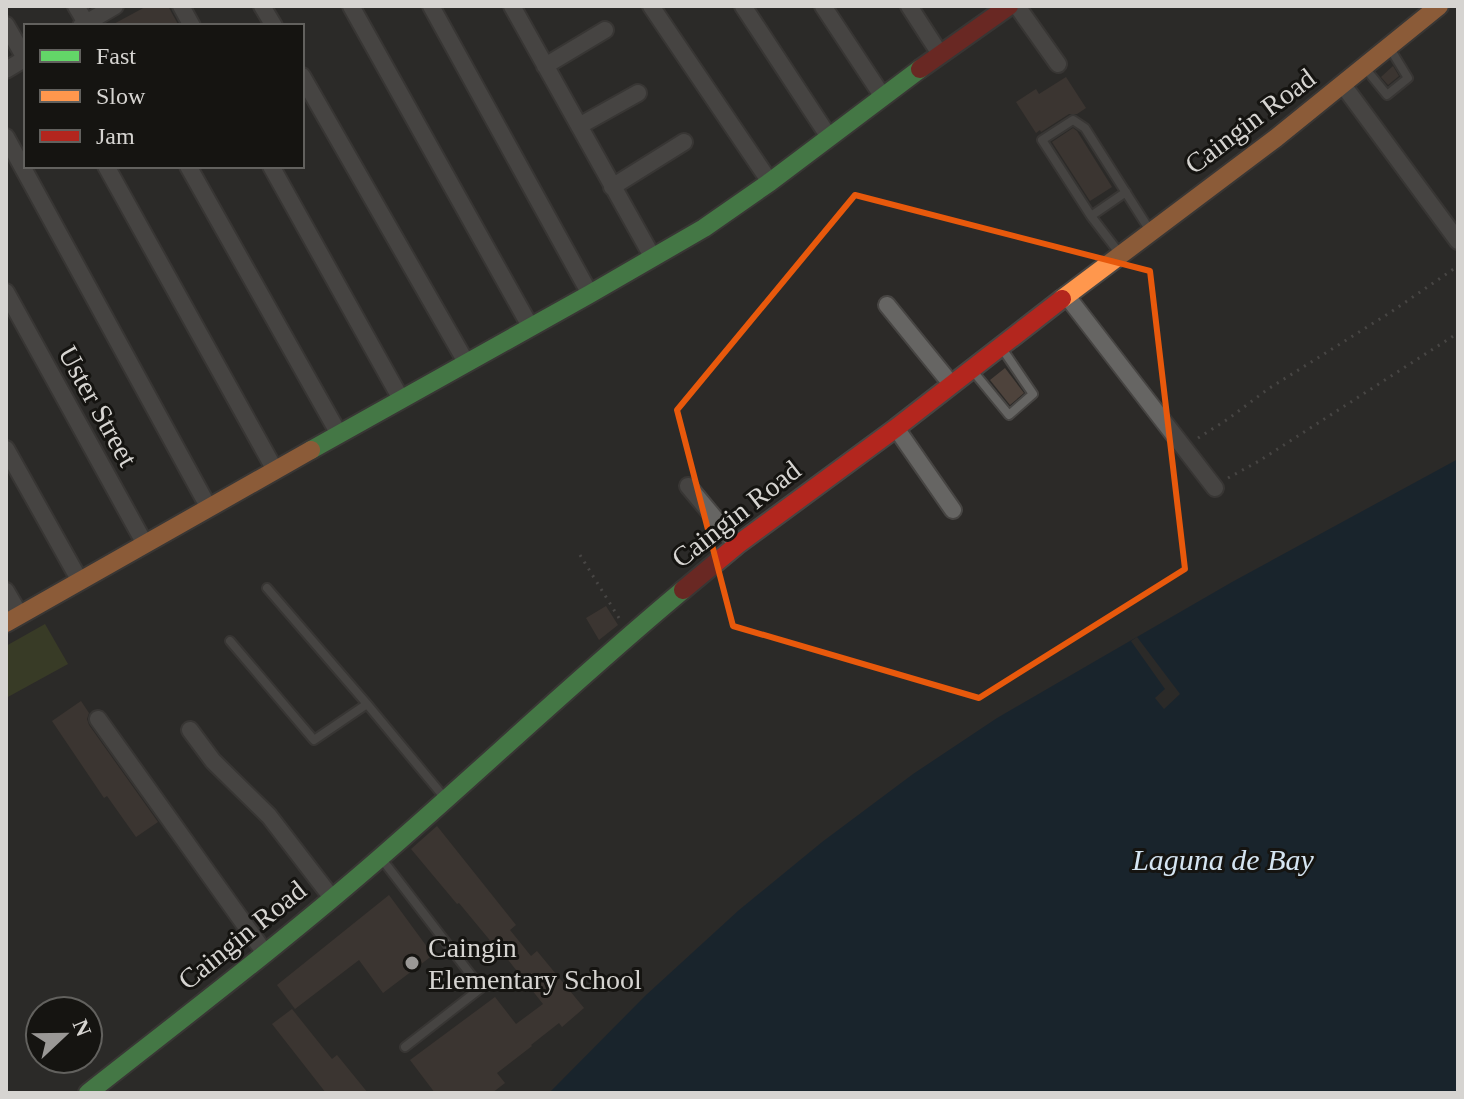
<svg xmlns="http://www.w3.org/2000/svg" width="1464" height="1099" font-family="'Times New Roman',serif">
	<rect width="100%" height="100%" fill="#2c2a28"/>
	<!-- green -->
	<path fill="#485025" d="M 45,624 L 68,664 L 6,698 L 6,646 Z"/>
	<!-- water -->
	<path fill="#041e32" d="M 1458,459 L 1458,1093 L 549,1093 L 646,995 L 739,910 L 822,842 L 913,774 L 997,718 L 1097,660 L 1232,582 Z"/>
	<!-- pier -->
	<path fill="#2c2a28" d="M 1137,637 L 1180,694 L 1164,709 L 1155,698 L 1165,689 L 1131,641 Z"/>
	<!-- building -->
	<path fill="#4e433c" d="M 147,6 L 168,6 L 179,26 L 110,26 Z
		M 1393,66 L 1399,76 L 1388,85 L 1381,77 Z
		M 1066,77 L 1086,108 L 1077,114 L 1069,114 L 1041,132 L 1040,130 L 1036,133 L 1016,102 L 1036,89 L 1039,94 Z
		M 1073,128 L 1077,131 L 1112,187 L 1090,201 L 1052,142 Z
		M 1005,368 L 1024,393 L 1010,405 L 990,380 Z
		M 606,606 L 618,625 L 599,640 L 586,618 Z
		M 81,701 L 89,713 L 87,719 L 89,725 L 158,822 L 136,837 L 107,796 L 104,798 L 52,721 Z
		M 437,826 L 516,925 L 510,930 L 531,956 L 537,951 L 584,1008 L 562,1027 L 559,1023 L 531,1045 L 532,1046 L 497,1073 L 505,1083 L 492,1093 L 435,1093 L 410,1060 L 495,997 L 516,1024 L 543,1004 L 494,942 L 493,944 L 459,903 L 457,904 L 411,849 Z
		M 389,895 L 433,955 L 383,993 L 359,960 L 295,1009 L 277,985 Z
		M 292,1009 L 332,1059 L 337,1055 L 368,1093 L 326,1093 L 272,1024 Z"/>
	<g fill="none" stroke-linecap="round" stroke-linejoin="round">
		<defs>
			<path id="lane" d="M 1365,68 L 1387,95 L 1408,78 L 1391,50
				M 1126,192 L 1091,216 L 1042,140 L 1073,120 L 1085,128 L 1149,229
				M 1091,216 L 1120,254
				M 972,370 L 1009,415 L 1033,394 L 1001,347
				M 267,588 L 367,704 L 444,797
				M 230,641 L 314,740 L 367,704
				M 381,858 L 481,988 L 405,1047"/>
			<path id="street" d="M 76,6 L 86,23
				M 181,6 L 192,26
				M 262,6 L 274,26
				M 351,6 L 530,326
				M 431,6 L 590,294
				M 512,6 L 653,258
				M 651,6 L 770,182
				M 743,6 L 829,137
				M 823,6 L 883,97
				M 909,6 L 940,54
				M 1017,6 L 1058,64
				M 6,25 L 25,58
				M 81,26 L 115,6
				M 545,66 L 605,30
				M 6,70 L 26,58
				M 302,76 L 466,362
				M 1343,85 L 1458,241
				M 579,126 L 638,93
				M 6,137 L 209,508
				M 106,166 L 275,470
				M 188,166 L 339,434
				M 271,166 L 401,399
				M 612,187 L 684,142
				M 6,292 L 145,544
				M 1066,295 L 1215,488
				M 887,305 L 952,385
				M 896,428 L 953,510
				M 6,449 L 80,581
				M 688,486 L 737,545
				M 6,591 L 20,615
				M 98,719 L 265,953
				M 190,730 L 213,761 L 269,816 L 332,898"/>
			<path id="fast" d="M 311,450 L 590,294 L 704,228 L 770,182 L 920,69
				M 88,1093 C 187,1015 287,939 382,856 C 483,768 580,676 683,590"/>
			<path id="slow" d="M 1062,299 L 1276,138 L 1439,6
				M 6,623 L 311,450"/>
			<path id="jam" d="M 920,69 L 1009,6
				M 683,590 L 737,545 L 896,428 L 1062,299"/>
		</defs>
		<!-- lane casing -->
		<use href="#lane" stroke="#474543" stroke-width="12"/>
		<!-- street casing -->
		<use href="#street" stroke="#474543" stroke-width="20"/>
		<!-- fast casing -->
		<use href="#fast" stroke="#474543" stroke-width="22"/>
		<!-- slow casing -->
		<use href="#slow" stroke="#474543" stroke-width="22"/>
		<!-- jam casing -->
		<use href="#jam" stroke="#474543" stroke-width="22"/>
		<!-- path -->
		<path stroke="#696867" stroke-width="3" stroke-dasharray="2 6" stroke-linecap="butt" d="M 1198,438 L 1228,419 L 1268,389 L 1391,312 L 1458,266
			M 1228,478 L 1259,461 L 1458,333
			M 580,555 L 619,618"/>
		<!-- lane -->
		<use href="#lane" stroke="#666563" stroke-width="8"/>
		<!-- street -->
		<use href="#street" stroke="#666563" stroke-width="16"/>
		<!-- fast -->
		<use href="#fast" stroke="#63d668" stroke-width="18"/>
		<!-- slow -->
		<use href="#slow" stroke="#ff974d" stroke-width="18"/>
		<!-- jam -->
		<use href="#jam" stroke="#b3261e" stroke-width="18"/>
	</g>
	<!-- marked area -->
	<path d="M0 0H1464V1099H0ZM 855,195 L 1150,271 L 1185,569 L 979,698 L 733,626 L 677,410 Z" fill="#2c2a28" fill-opacity=".55" fill-rule="evenodd"/>
	<path fill="none" stroke="#e8590c" stroke-width="6" stroke-linejoin="round" d="M 855,195 L 1150,271 L 1185,569 L 979,698 L 733,626 L 677,410 Z"/>
	<!-- markers -->
	<circle fill="#9a9896" stroke="#151411" stroke-width="3" cx="412" cy="963" r="8"/>
	<g text-anchor="middle" dominant-baseline="central" stroke-width="6" stroke-linejoin="round" paint-order="stroke">
		<!-- street labels -->
		<g font-size="28" fill="#d6d4d1" stroke="#151411">
			<text transform="translate(1250 121) rotate(-37)">Caingin Road</text>
			<text transform="translate(98 406) rotate(61)">Uster Street</text>
			<text transform="translate(736 514) rotate(-38)">Caingin Road</text>
			<text transform="translate(242 935) rotate(-39)">Caingin Road</text>
		</g>
		<!-- poi labels -->
		<g font-size="28" fill="#d6d4d1" stroke="#151411" text-anchor="start">
			<text x="428" y="947">Caingin<tspan x="428" dy="32">Elementary School</tspan></text>
		</g>
		<!-- water labels -->
		<g font-size="30" font-style="italic" fill="#d5e5f2" stroke="#151411">
			<text x="1223" y="859">Laguna de Bay</text>
		</g>
	</g>
	<!-- border -->
	<rect width="1464" height="1099" fill="none" stroke="#d6d4d1" stroke-width="16"/>
	<!-- legend -->
	<rect x="24" y="24" width="280" height="144" fill="#151411" stroke="#62615e" stroke-width="2"/>
	<rect x="40" y="50" width="40" height="12" fill="#63d668" stroke="#62615e" stroke-width="2"/>
	<text x="96" y="64" font-size="24" fill="#d6d4d1">Fast</text>
	<rect x="40" y="90" width="40" height="12" fill="#ff974d" stroke="#62615e" stroke-width="2"/>
	<text x="96" y="104" font-size="24" fill="#d6d4d1">Slow</text>
	<rect x="40" y="130" width="40" height="12" fill="#b3261e" stroke="#62615e" stroke-width="2"/>
	<text x="96" y="144" font-size="24" fill="#d6d4d1">Jam</text>
	<!-- north arrow -->
	<g transform="translate(64 1035) rotate(68)"><circle r="38" fill="#151411" stroke="#62615e" stroke-width="2"/>
	<path d="M0-6L14 30L0 20L-14 30Z" fill="#9a9896"/>
	<text y="-12" font-size="22" font-weight="bold" text-anchor="middle" fill="#d6d4d1">N</text>
	</g>
</svg>
